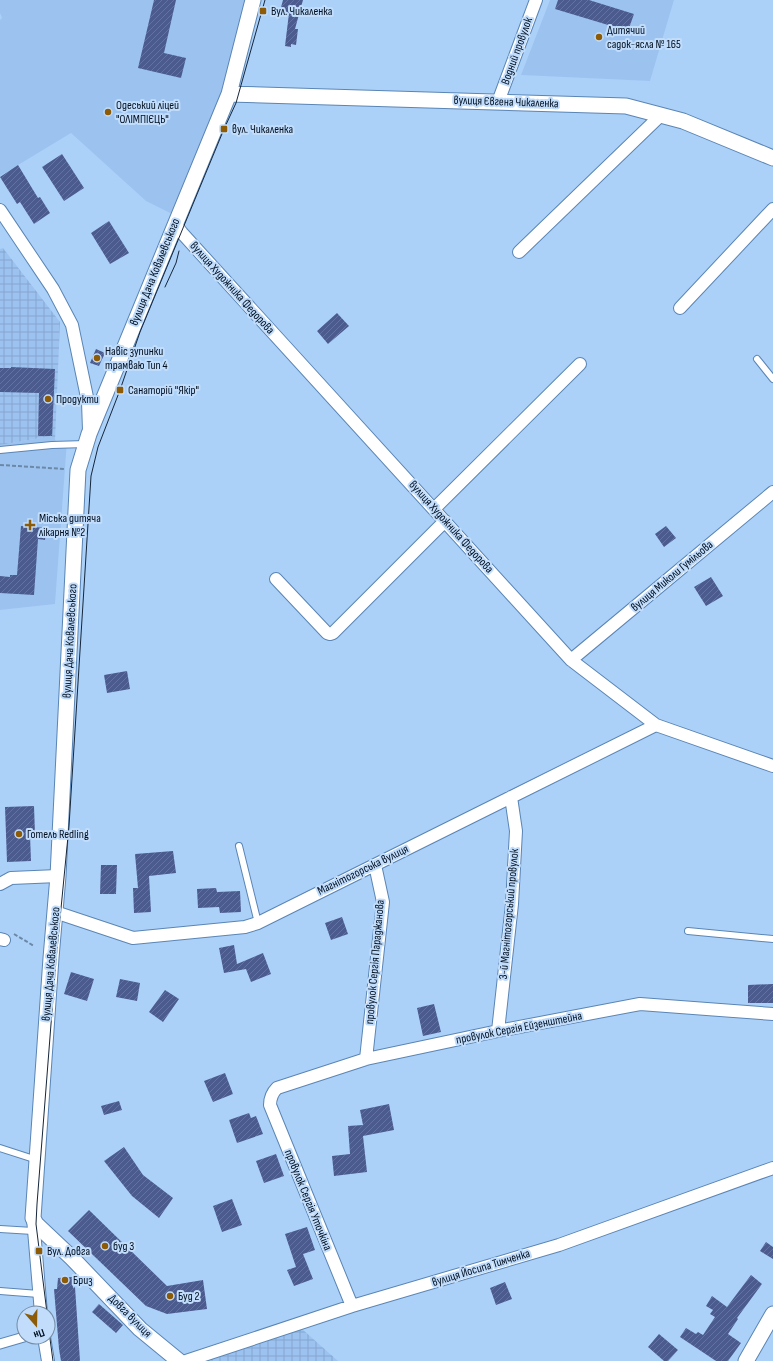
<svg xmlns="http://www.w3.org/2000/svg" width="773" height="1361" font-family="'Sofia Sans Condensed',sans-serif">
	<defs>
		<pattern id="industrial-grid" width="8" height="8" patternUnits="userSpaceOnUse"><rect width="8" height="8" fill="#9cc3f0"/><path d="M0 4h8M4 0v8" fill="none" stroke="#85a6ce"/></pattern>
		<pattern id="building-hatch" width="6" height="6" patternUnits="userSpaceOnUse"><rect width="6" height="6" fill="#4c5b8e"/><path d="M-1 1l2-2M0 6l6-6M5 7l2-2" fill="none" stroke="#66729a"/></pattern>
	</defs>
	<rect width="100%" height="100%" fill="#acd1f9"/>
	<!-- built -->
	<path fill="#9cc3f0" d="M 0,0 L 246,0 L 225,91 L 174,215 L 146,201 L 71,133 L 0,176 L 0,20 L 2,18 L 0,13 Z
		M 550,0 L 674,0 L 650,81 L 521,75 Z
		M 52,436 L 56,441 L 67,441 L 55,604 L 0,610 L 0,445 Z"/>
	<!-- industrial -->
	<path fill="url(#industrial-grid)" d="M 3,248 L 60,322 L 55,441 L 52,436 L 0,445 L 0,249 Z
		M 302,1329 L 338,1361 L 203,1361 Z"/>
	<!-- building -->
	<path fill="url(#building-hatch)" d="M 154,0 L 176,0 L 164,53 L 186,58 L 181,78 L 138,68 Z
		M 283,0 L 303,0 L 295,29 L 298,29 L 296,45 L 291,44 L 291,47 L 285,46 L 289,13 L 280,11 Z
		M 558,0 L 589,0 L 634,14 L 628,31 L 555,9 Z
		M 62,154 L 84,188 L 64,201 L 42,167 Z
		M 18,165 L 38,198 L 40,197 L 50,213 L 34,224 L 20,202 L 17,204 L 0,177 Z
		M 109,221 L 129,253 L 110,264 L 91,233 Z
		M 337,313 L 349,326 L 328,344 L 317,331 Z
		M 96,349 L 105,353 L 99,366 L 90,363 Z
		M 11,367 L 55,369 L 52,436 L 38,436 L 39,393 L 0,392 L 0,368 L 11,368 Z
		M 21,526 L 46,528 L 45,540 L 38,539 L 34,595 L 0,593 L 0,576 L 10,577 L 10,575 L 17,575 Z
		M 666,526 L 676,538 L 664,547 L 655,534 Z
		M 711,577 L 723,596 L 706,606 L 694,587 Z
		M 127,671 L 130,689 L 107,693 L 104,675 Z
		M 34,806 L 35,834 L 30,835 L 31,861 L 7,862 L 5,807 Z
		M 173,851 L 176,873 L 149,876 L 151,912 L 134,913 L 133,888 L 138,888 L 135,854 Z
		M 101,865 L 117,865 L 116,894 L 100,894 Z
		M 216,888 L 217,892 L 240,891 L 241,912 L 220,913 L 219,907 L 198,908 L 197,889 Z
		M 342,917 L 348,934 L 331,940 L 325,923 Z
		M 234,945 L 237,964 L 263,953 L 271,974 L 251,982 L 246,969 L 224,973 L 219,948 Z
		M 71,972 L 94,979 L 87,1001 L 64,994 Z
		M 120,979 L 140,983 L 137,1001 L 116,997 Z
		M 773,984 L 773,1003 L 748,1003 L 748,985 Z
		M 165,990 L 179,999 L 163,1022 L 149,1012 Z
		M 434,1004 L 441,1032 L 423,1036 L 417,1008 Z
		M 225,1073 L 233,1094 L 213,1102 L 204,1081 Z
		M 119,1101 L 122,1110 L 104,1115 L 101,1106 Z
		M 389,1104 L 394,1130 L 363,1136 L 367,1172 L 334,1176 L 332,1156 L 350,1154 L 348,1126 L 363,1125 L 360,1110 Z
		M 249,1113 L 251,1118 L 256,1116 L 263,1134 L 237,1143 L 229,1120 Z
		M 124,1147 L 143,1175 L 173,1198 L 159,1218 L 132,1196 L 104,1161 Z
		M 276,1154 L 284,1176 L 264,1183 L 256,1161 Z
		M 232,1199 L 242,1225 L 222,1232 L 213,1206 Z
		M 89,1210 L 167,1286 L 203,1280 L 207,1309 L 167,1314 L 146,1306 L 68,1231 Z
		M 307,1227 L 315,1250 L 303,1254 L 313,1279 L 294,1286 L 287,1270 L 296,1267 L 285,1234 Z
		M 766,1242 L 773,1247 L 773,1259 L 760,1251 Z
		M 751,1275 L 762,1284 L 737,1318 L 738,1319 L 728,1334 L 741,1343 L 728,1361 L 716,1361 L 680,1337 L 686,1328 L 696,1334 L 698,1332 L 703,1335 L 715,1317 L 710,1314 L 713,1310 L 706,1306 L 712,1296 L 727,1307 Z
		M 72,1277 L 73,1288 L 75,1287 L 80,1361 L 61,1361 L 59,1349 L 54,1289 L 57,1289 L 58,1278 Z
		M 505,1282 L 512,1299 L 496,1305 L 490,1288 Z
		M 99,1304 L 123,1325 L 116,1333 L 92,1312 Z
		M 659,1334 L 678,1350 L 668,1361 L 664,1361 L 648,1347 Z"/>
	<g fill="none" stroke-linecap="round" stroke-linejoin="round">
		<defs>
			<path id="service" d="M 757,359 L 773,379
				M 0,450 L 52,445 L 86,444
				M 239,846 L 258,923
				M 688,931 L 773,939
				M 0,1148 L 37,1160
				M 0,1229 L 33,1231
				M 0,1291 L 39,1294"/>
			<path id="pedestrian" d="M 0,1344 L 24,1337"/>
			<path id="minor" d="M 498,102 L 536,0
				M 0,210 L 53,289 L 72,325 L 88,402 L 89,430
				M 175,224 L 182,233 L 571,660 L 656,725 L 773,766
				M 519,252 L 661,115
				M 680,308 L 773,209
				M 434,509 L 580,364
				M 276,579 L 327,633 L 330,634 L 333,633 L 445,521
				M 571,660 L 773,492
				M 0,884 L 11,878 L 58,876
				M 55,912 L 133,938 L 245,927 L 258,923 L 656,725
				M 0,939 L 4,940
				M 498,1031 L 512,904 L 516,831 L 511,797
				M 366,1059 L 383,902 L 375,865
				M 33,1218 L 41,1313
				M 352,1306 L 270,1105 C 270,1098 272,1093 277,1088 L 366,1059 L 498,1031 L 640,1004 L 773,1014
				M 44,1337 L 48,1361
				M 186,1361 L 352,1306 L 559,1245 L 773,1168"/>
			<path id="tertiary" d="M 229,94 L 626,106 L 683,121 L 773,158
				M 179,1361 L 140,1329 L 72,1258 L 36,1224 L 33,1218 L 51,958 L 58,876 L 78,470 L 89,434 L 229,94 L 253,0
				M 746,1361 L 773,1314"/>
		</defs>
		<!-- service casing -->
		<use href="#service" stroke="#5a85b4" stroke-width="8"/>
		<!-- pedestrian casing -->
		<use href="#pedestrian" stroke="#5a85b4" stroke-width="11"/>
		<!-- minor casing -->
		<use href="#minor" stroke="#5a85b4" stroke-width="14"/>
		<!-- tertiary casing -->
		<use href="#tertiary" stroke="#5a85b4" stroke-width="17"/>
		<!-- path -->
		<path stroke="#6c88a7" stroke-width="2" stroke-dasharray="4 2" stroke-linecap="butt" d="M 0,465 L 65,469
			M 14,934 L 34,946"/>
		<!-- service -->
		<use href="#service" stroke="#fff" stroke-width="6"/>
		<!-- pedestrian -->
		<use href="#pedestrian" stroke="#fff" stroke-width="9"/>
		<!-- minor -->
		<use href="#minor" stroke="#fff" stroke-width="12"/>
		<!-- tertiary -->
		<use href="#tertiary" stroke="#fff" stroke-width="15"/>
		<!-- tram -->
		<path stroke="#15263a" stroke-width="1" d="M 165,287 L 176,263 L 179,251
			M 47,1313 L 36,1224 L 37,1204 L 56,960 L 69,826 L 91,476 L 98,447 L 120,390 L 140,332 L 224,129 L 236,103 L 265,0
			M 48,1324 L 53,1361"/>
	</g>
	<!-- markers -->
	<g fill="#8d5a06" stroke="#c1ddfb" stroke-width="1.5">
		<rect x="259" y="7" width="8" height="8" rx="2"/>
		<circle cx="599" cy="37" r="4"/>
		<circle cx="108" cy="112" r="4"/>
		<rect x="220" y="125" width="8" height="8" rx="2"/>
		<circle cx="97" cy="358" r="4"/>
		<rect x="116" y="386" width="8" height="8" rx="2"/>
		<circle cx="48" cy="399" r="4"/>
		<path d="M28 519h4v4h4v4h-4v4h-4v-4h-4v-4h4z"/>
		<circle cx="19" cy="834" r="4"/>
		<circle cx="105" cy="1246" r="4"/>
		<rect x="35" y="1247" width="8" height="8" rx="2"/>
		<circle cx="65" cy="1280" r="4"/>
		<circle cx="170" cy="1296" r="4"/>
	</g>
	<g text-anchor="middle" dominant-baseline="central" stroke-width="4" stroke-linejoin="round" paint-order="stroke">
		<!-- poi labels -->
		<g font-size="12" fill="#010f20" stroke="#c1ddfb" text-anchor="start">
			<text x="271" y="11">Вул. Чикаленка</text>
			<text x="607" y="30">Дитячий<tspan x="607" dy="14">садок-ясла № 165</tspan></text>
			<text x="116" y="105">Одеський ліцей<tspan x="116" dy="14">"ОЛІМПІЄЦЬ"</tspan></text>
			<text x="232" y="129">вул. Чикаленка</text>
			<text x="105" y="351">Навіс зупинки<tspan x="105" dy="14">трамваю Тип 4</tspan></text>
			<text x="128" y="390">Санаторій "Якір"</text>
			<text x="56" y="399">Продукти</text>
			<text x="39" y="518">Міська дитяча<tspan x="39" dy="14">лікарня №2</tspan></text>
			<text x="27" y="834">Готель Redling</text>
			<text x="113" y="1246">буд 3</text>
			<text x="47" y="1251">Вул. Довга</text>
			<text x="73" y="1280">Бриз</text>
			<text x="178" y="1296">Буд 2</text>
		</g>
		<!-- street labels -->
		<g font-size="12" fill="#010f20" stroke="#c1ddfb">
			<text transform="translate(517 51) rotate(-70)">Водний провулок</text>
			<text transform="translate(506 102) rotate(2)">вулиця Євгена Чикаленка</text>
			<text transform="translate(155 272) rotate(-68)">вулиця Дача Ковалевського</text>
			<text transform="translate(232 288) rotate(48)">вулиця Художника Федорова</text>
			<text transform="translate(451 527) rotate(48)">вулиця Художника Федорова</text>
			<text transform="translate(672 576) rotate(-40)">вулиця Миколи Гумільова</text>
			<text transform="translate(70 641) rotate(-87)">вулиця Дача Ковалевського</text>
			<text transform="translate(363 870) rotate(-26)">Магнітогорська вулиця</text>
			<text transform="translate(509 914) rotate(-85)">3-й Магнітогорський провулок</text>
			<text transform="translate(375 962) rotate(-85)">провулок Сергія Параджанова</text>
			<text transform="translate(51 964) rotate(-85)">вулиця Дача Ковалевського</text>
			<text transform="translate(519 1028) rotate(-11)">провулок Сергія Ейзенштейна</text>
			<text transform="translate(308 1200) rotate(68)">провулок Сергія Уточкіна</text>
			<text transform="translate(481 1268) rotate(-17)">вулиця Йосипа Тимченка</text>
			<text transform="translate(130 1316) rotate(45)">Довга вулиця</text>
		</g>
	</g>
	<!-- north arrow -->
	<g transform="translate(36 1325) rotate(160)"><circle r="19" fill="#c1ddfb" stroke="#748ba3"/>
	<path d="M0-3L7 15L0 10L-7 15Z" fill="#8d5a06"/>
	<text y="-6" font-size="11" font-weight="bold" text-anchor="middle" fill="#010f20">Пн</text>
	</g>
</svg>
